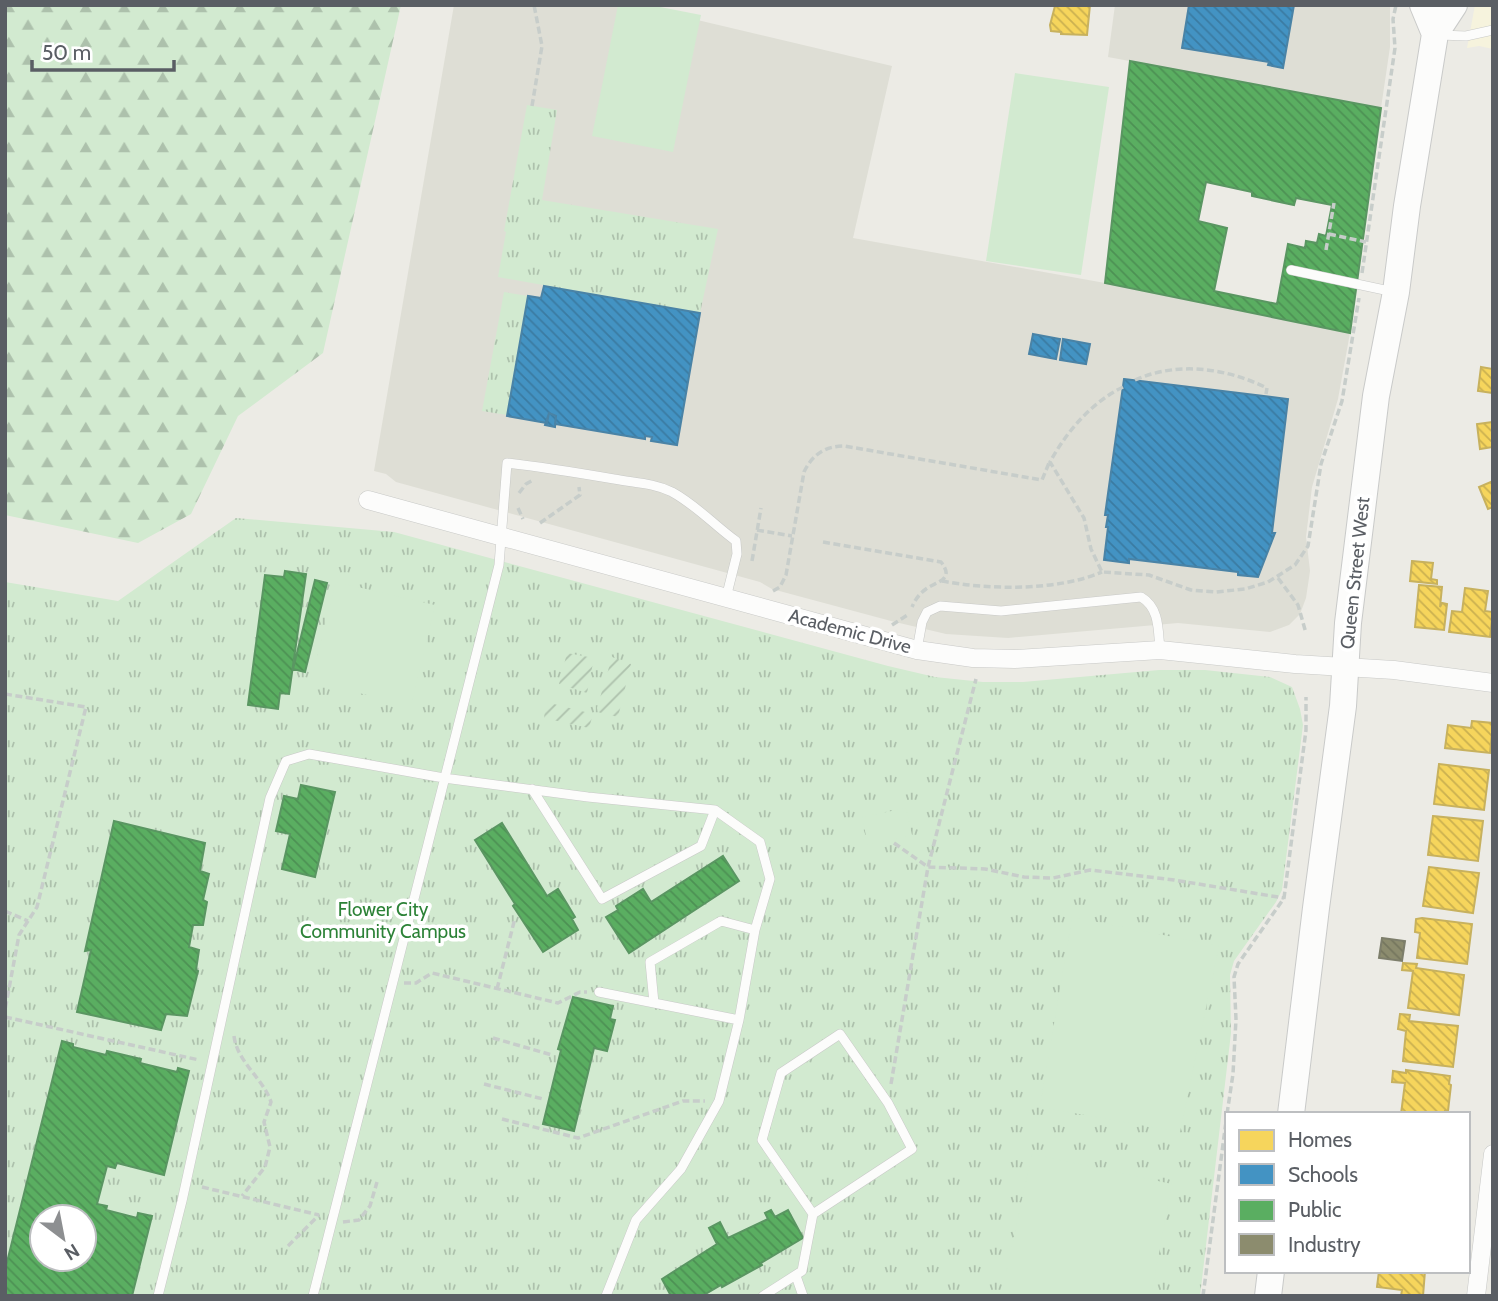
<svg xmlns="http://www.w3.org/2000/svg" width="1498" height="1301" font-family="Cabin,sans-serif">
	<defs>
		<pattern id="grass-tufts" width="24" height="20" patternUnits="userSpaceOnUse" patternTransform="scale(1.75)"><rect width="24" height="20" fill="#d2ead0"/><path d="M3 7l-1-3M5 7V3M7 7l1-3M15 17l-1-3M17 17v-4M19 17l1-3" fill="none" stroke="#adc1ac"/></pattern>
		<pattern id="forest-firs" width="22" height="20" patternUnits="userSpaceOnUse" patternTransform="scale(1.75)"><rect width="22" height="20" fill="#d2ead0"/><path d="M5 1l3.5 6h-7zM16 11l3.5 6h-7z" fill="#adc1ac"/></pattern>
		<pattern id="garden-furrows" width="10" height="10" patternUnits="userSpaceOnUse" patternTransform="scale(1.75)"><rect width="10" height="10" fill="#d2ead0"/><path d="M-1 1l2-2M0 10L10 0M9 11l2-2" fill="none" stroke="#adc1ac"/></pattern>
		<pattern id="homes-back-hatch" width="6" height="6" patternUnits="userSpaceOnUse" patternTransform="scale(1.75)"><rect width="6" height="6" fill="#f6d55c"/><path d="M-1 5l2 2M0 0l6 6M5-1l2 2" fill="none" stroke="#cab050"/></pattern>
		<pattern id="schools-back-hatch" width="6" height="6" patternUnits="userSpaceOnUse" patternTransform="scale(1.75)"><rect width="6" height="6" fill="#4393c3"/><path d="M-1 5l2 2M0 0l6 6M5-1l2 2" fill="none" stroke="#3b7ba2"/></pattern>
		<pattern id="public-back-hatch" width="6" height="6" patternUnits="userSpaceOnUse" patternTransform="scale(1.75)"><rect width="6" height="6" fill="#5aae61"/><path d="M-1 5l2 2M0 0l6 6M5-1l2 2" fill="none" stroke="#4d9154"/></pattern>
		<pattern id="industry-back-hatch" width="6" height="6" patternUnits="userSpaceOnUse" patternTransform="scale(1.75)"><rect width="6" height="6" fill="#8c8c6e"/><path d="M-1 5l2 2M0 0l6 6M5-1l2 2" fill="none" stroke="#75765e"/></pattern>
	</defs>
	<rect width="100%" height="100%" fill="#ecebe5"/>
	<!-- commercial -->
	<path fill="#f6f3dd" d="M 1475,5 L 1493,5 L 1493,49 L 1479,46 L 1467,48 Z"/>
	<!-- education -->
	<path fill="#deded5" d="M 454,5 L 634,5 L 892,66 L 853,238 L 1105,283 L 1350,333 L 1338,399 L 1312,487 L 1306,537 L 1310,571 L 1306,598 L 1300,614 L 1289,625 L 1270,632 L 1178,623 L 1008,638 L 946,634 L 891,621 L 772,589 L 760,582 L 396,482 L 386,474 L 374,471 Z
		M 1115,5 L 1390,5 L 1390,47 L 1381,108 L 1108,57 Z"/>
	<!-- grass -->
	<path fill="url(#grass-tufts)" fill-rule="evenodd" d="M 527,105 L 557,110 L 542,200 L 718,229 L 700,313 L 498,277 L 506,232 L 504,231 Z
		M 504,292 L 528,296 L 507,415 L 482,411 Z
		M 236,518 L 394,532 L 888,666 L 935,677 L 983,682 L 1023,682 L 1159,670 L 1205,670 L 1270,677 L 1292,687 L 1300,709 L 1303,725 L 1282,890 L 1276,902 L 1234,961 L 1230,975 L 1231,1033 L 1200,1296 L 5,1296 L 5,582 L 118,601 ZM 42,1217 L 84,1217 L 84,1259 L 42,1259 Z"/>
	<!-- forest -->
	<path fill="url(#forest-firs)" d="M 5,5 L 401,5 L 323,353 L 238,416 L 191,514 L 138,543 L 5,515 Z"/>
	<!-- garden -->
	<path fill="url(#garden-furrows)" d="M 567,653 L 594,658 L 587,693 L 559,684 Z
		M 612,657 L 631,664 L 618,717 L 598,712 L 597,708 Z
		M 546,702 L 593,714 L 589,728 L 544,718 Z"/>
	<!-- pitch -->
	<path fill="#d2ead0" d="M 618,5 L 650,5 L 701,15 L 673,152 L 592,136 Z
		M 1015,73 L 1109,87 L 1081,275 L 986,261 Z
		M 336,582 L 435,605 L 411,706 L 311,681 Z
		M 906,808 L 912,835 L 868,845 L 862,817 Z
		M 1072,917 L 1219,946 L 1180,1132 L 1040,1107 Z
		M 1032,1154 L 1172,1184 L 1151,1296 L 1001,1296 Z"/>
	<!-- homes -->
	<path fill="url(#homes-back-hatch)" stroke="#c7b15e" stroke-width="2" d="M 1090,5 L 1087,35 L 1061,34 L 1061,32 L 1051,31 L 1050,25 L 1055,6 L 1049,5 Z
		M 1481,367 L 1493,369 L 1493,393 L 1478,391 Z
		M 1493,422 L 1493,447 L 1480,449 L 1477,424 Z
		M 1493,481 L 1493,507 L 1488,509 L 1479,487 Z
		M 1412,561 L 1433,563 L 1431,579 L 1437,580 L 1437,584 L 1410,581 Z
		M 1419,585 L 1442,587 L 1440,607 L 1442,603 L 1447,604 L 1444,630 L 1415,627 Z
		M 1465,588 L 1488,591 L 1485,611 L 1493,612 L 1490,637 L 1449,632 L 1452,611 L 1462,612 Z
		M 1472,721 L 1493,723 L 1490,753 L 1445,748 L 1448,725 L 1471,728 Z
		M 1439,764 L 1489,770 L 1484,810 L 1434,804 Z
		M 1433,816 L 1483,821 L 1478,861 L 1428,855 Z
		M 1429,867 L 1479,873 L 1473,913 L 1423,906 Z
		M 1422,918 L 1472,924 L 1467,964 L 1417,958 L 1420,933 L 1415,932 L 1416,919 Z
		M 1403,963 L 1417,964 L 1416,968 L 1464,975 L 1459,1015 L 1408,1008 L 1413,971 L 1402,970 Z
		M 1400,1014 L 1410,1015 L 1409,1021 L 1458,1026 L 1453,1067 L 1403,1061 L 1406,1031 L 1398,1029 Z
		M 1406,1070 L 1450,1076 L 1449,1084 L 1451,1085 L 1448,1111 L 1445,1111 L 1445,1114 L 1401,1114 L 1405,1083 L 1392,1082 L 1393,1071 L 1406,1073 Z
		M 1379,1271 L 1425,1271 L 1423,1296 L 1401,1296 L 1402,1290 L 1377,1287 Z"/>
	<!-- schools -->
	<path fill="url(#schools-back-hatch)" stroke="#4a83a6" stroke-width="2" d="M 1189,5 L 1294,5 L 1283,68 L 1268,65 L 1269,62 L 1182,48 Z
		M 544,286 L 700,313 L 677,445 L 651,441 L 652,437 L 645,436 L 645,439 L 555,424 L 556,416 L 549,413 L 547,423 L 507,416 L 528,296 L 541,298 Z
		M 1033,334 L 1060,339 L 1056,359 L 1029,354 Z
		M 1063,339 L 1090,344 L 1086,364 L 1060,360 Z
		M 1124,379 L 1288,399 L 1272,533 L 1275,533 L 1258,577 L 1238,575 L 1238,572 L 1129,559 L 1129,563 L 1104,560 L 1108,527 L 1106,527 L 1108,515 L 1105,515 Z
		M 549,413 L 556,416 L 555,427 L 545,425 Z"/>
	<!-- public -->
	<path fill="url(#public-back-hatch)" stroke="#5a9662" stroke-width="2" fill-rule="evenodd" d="M 1130,61 L 1381,108 L 1350,333 L 1105,283 Z
		M 1206,182 L 1252,192 L 1252,196 L 1294,205 L 1296,198 L 1332,205 L 1326,236 L 1319,234 L 1317,243 L 1306,241 L 1305,248 L 1288,244 L 1277,304 L 1214,291 L 1227,228 L 1198,221 Z
		M 285,571 L 306,574 L 289,694 L 280,693 L 278,709 L 248,705 L 265,575 L 284,577 Z
		M 315,580 L 327,583 L 305,672 L 293,669 Z
		M 301,785 L 335,792 L 315,877 L 282,869 L 290,834 L 276,831 L 284,796 L 298,799 Z
		M 114,821 L 205,843 L 200,871 L 209,874 L 203,900 L 207,902 L 203,925 L 193,925 L 189,947 L 199,950 L 196,970 L 198,971 L 187,1016 L 166,1014 L 161,1030 L 77,1012 L 91,950 L 85,951 Z
		M 502,823 L 547,896 L 558,889 L 575,917 L 572,919 L 578,930 L 543,952 L 513,906 L 515,904 L 475,840 Z
		M 723,856 L 739,881 L 629,953 L 606,917 L 618,910 L 616,906 L 643,889 L 651,902 Z
		M 573,997 L 613,1006 L 610,1019 L 615,1020 L 607,1051 L 594,1048 L 574,1131 L 543,1124 L 561,1050 L 558,1049 Z
		M 62,1041 L 73,1044 L 73,1047 L 106,1055 L 107,1051 L 141,1059 L 140,1063 L 177,1072 L 178,1068 L 189,1071 L 164,1175 L 117,1163 L 115,1168 L 107,1166 L 97,1204 L 107,1206 L 106,1210 L 137,1218 L 138,1213 L 152,1216 L 132,1296 L 5,1296 L 5,1270 ZM 42,1217 L 84,1217 L 84,1259 L 42,1259 Z
		M 771,1210 L 775,1217 L 788,1210 L 803,1238 L 761,1263 L 762,1265 L 722,1287 L 721,1285 L 702,1296 L 671,1296 L 662,1279 L 717,1244 L 709,1228 L 720,1222 L 728,1238 L 768,1219 L 765,1213 Z"/>
	<!-- industry -->
	<path fill="url(#industry-back-hatch)" stroke="#7d7e6b" stroke-width="2" d="M 1382,938 L 1405,941 L 1402,961 L 1379,958 Z"/>
	<g fill="none" stroke-linecap="round" stroke-linejoin="round">
		<defs>
			<path id="lane" d="M 1440,35 L 1466,36 L 1493,30
				M 1291,270 L 1394,292
				M 917,650 L 922,622 L 927,612 L 940,606 L 1001,611 L 1141,597 C 1160,608 1158,631 1160,650
				M 532,789 L 602,899 L 701,846 L 715,810
				M 599,992 L 739,1020
				M 654,1003 L 650,962 L 721,921 L 755,930
				M 796,1276 L 803,1296
				M 158,1296 L 182,1201 L 270,798 L 286,761 L 309,754 L 444,778 L 588,797 L 715,810 L 760,842 L 770,879 L 755,930 L 739,1020 L 719,1101 L 681,1169 L 636,1220 L 606,1296
				M 313,1296 L 499,565 L 507,463 C 543,467 579,473 614,479 C 635,483 653,483 672,492 C 696,505 714,525 736,541 L 737,554 L 726,598
				M 763,1296 L 802,1271 L 813,1214 L 762,1140 L 781,1073 L 840,1034 L 888,1103 L 912,1149 L 813,1214"/>
			<path id="street" d="M 368,500 L 917,650 L 973,658 L 1015,659 L 1160,650 L 1295,664 L 1394,670 L 1493,683
				M 1476,1296 L 1493,1154"/>
			<path id="secondary" d="M 1423,5 L 1435,34
				M 1291,1114 L 1316,908 L 1343,706 L 1348,623 L 1376,396 L 1396,292 L 1407,206 L 1435,34 L 1454,5
				M 1268,1296 L 1271,1271"/>
		</defs>
		<!-- lane casing -->
		<use href="#lane" stroke="#c8c9c7" stroke-width="10"/>
		<!-- street casing -->
		<use href="#street" stroke="#c8c9c7" stroke-width="19"/>
		<!-- secondary casing -->
		<use href="#secondary" stroke="#c9cac9" stroke-width="28"/>
		<!-- path -->
		<path stroke="#c7cdca" stroke-width="3.5" stroke-dasharray="7 3.5" stroke-linecap="butt" d="M 532,106 L 542,46 L 534,5
			M 1329,234 L 1366,242
			M 1326,250 L 1334,203
			M 1362,273 L 1395,48 L 1393,19 L 1396,5
			M 1135,380 C 1178,361 1226,368 1267,388 L 1266,394
			M 1123,387 C 1091,403 1067,431 1050,462 L 1084,518 L 1091,549 L 1102,572 L 1149,575 L 1191,590 L 1216,592 L 1245,589 L 1268,582 L 1295,565 L 1308,546 L 1321,464 L 1342,401 L 1359,298
			M 519,493 L 526,484 L 533,480
			M 518,508 L 523,519
			M 540,523 L 580,495 L 579,487
			M 757,530 L 792,536
			M 823,542 L 941,562 C 955,580 937,581 926,589 C 919,594 915,600 912,607
			M 752,561 L 761,508
			M 1278,578 L 1298,605 L 1306,633
			M 942,581 C 989,590 1058,591 1102,572
			M 773,591 L 780,587 L 786,575 L 804,472 C 812,455 825,446 844,446 L 1042,480 L 1049,463
			M 892,625 L 909,614
			M 5,694 L 86,707 L 37,907 L 19,935 L 5,1010
			M 894,843 L 928,867 L 985,869 L 1024,877 L 1053,878 L 1090,870 L 1174,880 L 1284,898
			M 5,911 L 28,921
			M 404,983 L 416,983 L 432,973 L 558,1003 L 580,992 L 587,992
			M 497,989 L 515,918
			M 5,1017 L 199,1060
			M 234,1036 C 237,1062 263,1078 271,1102 L 264,1122 L 270,1147 L 265,1167 L 242,1196
			M 493,1038 L 552,1055
			M 484,1084 L 543,1099
			M 891,1084 L 928,867 L 976,679
			M 1227,1114 L 1233,1074 L 1236,1019 L 1234,977 L 1238,964 L 1284,898 L 1306,730 L 1306,697
			M 502,1119 L 578,1138 L 683,1101 L 705,1101
			M 202,1187 L 319,1215
			M 343,1222 L 359,1220 L 370,1206 L 377,1182
			M 288,1246 L 319,1215
			M 1203,1296 L 1227,1114"/>
		<!-- lane -->
		<use href="#lane" stroke="#fcfcfb" stroke-width="9"/>
		<!-- street -->
		<use href="#street" stroke="#fcfcfb" stroke-width="18"/>
		<!-- secondary -->
		<use href="#secondary" stroke="#fcfcfb" stroke-width="26"/>
	</g>
	<g text-anchor="middle" dominant-baseline="central" stroke-width="7" stroke-linejoin="round" paint-order="stroke">
		<!-- street labels -->
		<g font-size="19" fill="#5a5e64" stroke="#fff">
			<text transform="translate(1355 573) rotate(-84)">Queen Street West</text>
			<text transform="translate(850 631) rotate(15)">Academic Drive</text>
		</g>
		<!-- park labels -->
		<g font-size="19" fill="#2c8237" stroke="#fff">
			<text x="383" y="909">Flower City<tspan x="383" dy="22">Community Campus</tspan></text>
		</g>
	</g>
	<!-- border -->
	<rect width="1498" height="1301" fill="none" stroke="#5a5e64" stroke-width="14"/>
	<!-- legend -->
	<rect x="1225" y="1112" width="245" height="161" fill="#ffffff" stroke="#bdbfc1" stroke-width="2"/>
	<rect x="1239" y="1130" width="35" height="21" fill="#f6d55c" stroke="#bdbfc1" stroke-width="2"/>
	<text x="1288" y="1147" font-size="21" fill="#5a5e64">Homes</text>
	<rect x="1239" y="1164" width="35" height="21" fill="#4393c3" stroke="#bdbfc1" stroke-width="2"/>
	<text x="1288" y="1182" font-size="21" fill="#5a5e64">Schools</text>
	<rect x="1239" y="1200" width="35" height="21" fill="#5aae61" stroke="#bdbfc1" stroke-width="2"/>
	<text x="1288" y="1217" font-size="21" fill="#5a5e64">Public</text>
	<rect x="1239" y="1234" width="35" height="21" fill="#8c8c6e" stroke="#bdbfc1" stroke-width="2"/>
	<text x="1288" y="1252" font-size="21" fill="#5a5e64">Industry</text>
	<!-- north arrow -->
	<g transform="translate(63 1238) rotate(148)"><circle r="33" fill="#ffffff" stroke="#bdbfc1" stroke-width="2"/>
	<path d="M0-5L12 26L0 18L-12 26Z" fill="#8d8f91"/>
	<text y="-10" font-size="19" font-weight="bold" text-anchor="middle" fill="#5a5e64">N</text>
	</g>
	<!-- scale -->
	<path d="M32 60v10h142v-10" fill="none" stroke="#5a5e64" stroke-width="3.5"/>
	<text x="42" y="60" font-size="21" fill="#5a5e64" stroke="#ffffff" stroke-width="5" paint-order="stroke">50 m</text>
</svg>
